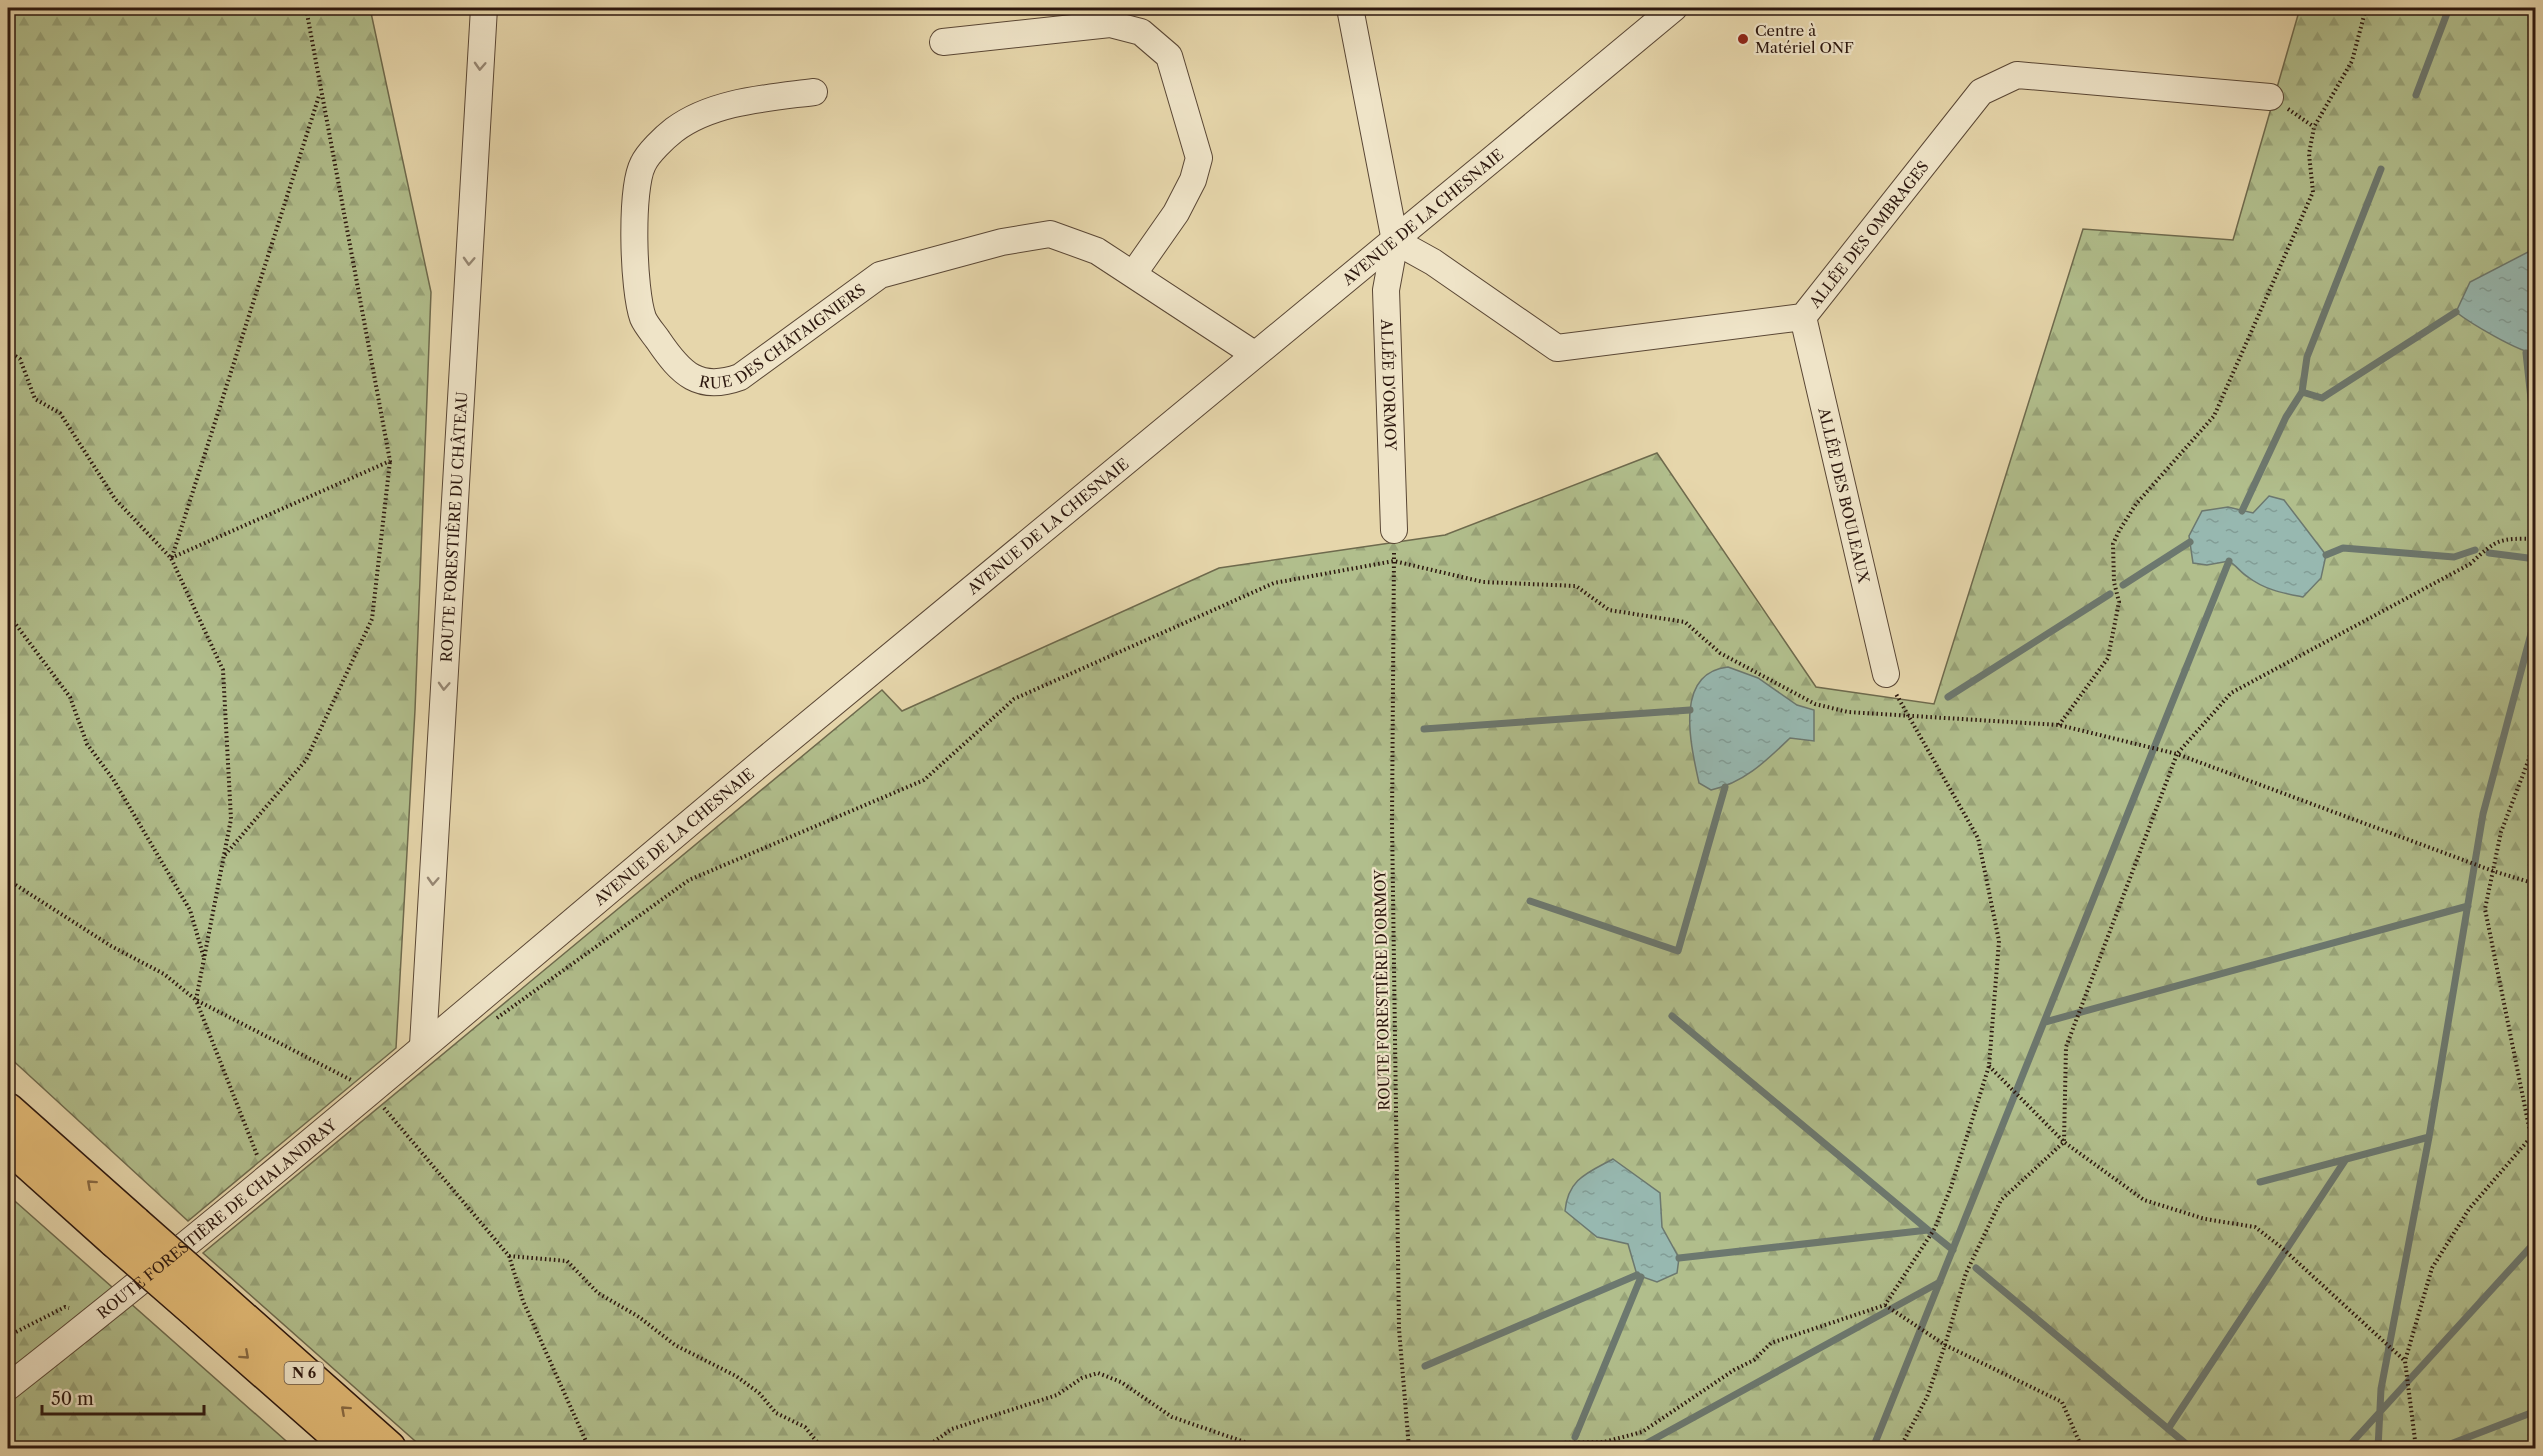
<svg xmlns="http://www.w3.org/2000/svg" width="2543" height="1456" font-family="'Libre Caslon Text',serif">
	<defs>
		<pattern id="forest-firs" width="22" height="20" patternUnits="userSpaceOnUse" patternTransform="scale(1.5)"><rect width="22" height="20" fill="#b1be8c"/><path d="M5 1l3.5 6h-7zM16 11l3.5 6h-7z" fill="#98a378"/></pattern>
		<pattern id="water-ripples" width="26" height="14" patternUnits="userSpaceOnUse" patternTransform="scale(1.5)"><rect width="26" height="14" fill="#97b8b0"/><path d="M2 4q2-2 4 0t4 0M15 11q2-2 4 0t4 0" fill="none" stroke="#829d96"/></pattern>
	</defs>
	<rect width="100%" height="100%" fill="#e6d6ab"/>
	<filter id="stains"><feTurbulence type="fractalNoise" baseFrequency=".00333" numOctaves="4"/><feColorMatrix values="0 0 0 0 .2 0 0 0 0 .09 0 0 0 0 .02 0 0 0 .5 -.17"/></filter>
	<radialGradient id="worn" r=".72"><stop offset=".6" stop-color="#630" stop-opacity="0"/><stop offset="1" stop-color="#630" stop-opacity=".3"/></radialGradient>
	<!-- forest -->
	<path fill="url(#forest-firs)" stroke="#6e6a4d" stroke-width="1.5" d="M 8,8 L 370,8 L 431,292 L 415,710 L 396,1048 L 188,1221 L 8,1056 Z
		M 2300,8 L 2535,8 L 2535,1448 L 423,1448 L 203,1253 L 882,690 L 902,711 L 1219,568 L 1445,535 L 1657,453 L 1816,687 L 1934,704 L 2083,229 L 2233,240 Z
		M 8,1195 L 294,1448 L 8,1448 Z"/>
	<!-- water -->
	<path fill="url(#water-ripples)" stroke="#6c786f" stroke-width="1.5" d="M 2530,251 L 2535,251 L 2535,353 C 2520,353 2470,323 2456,312 L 2470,282 Z
		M 2269,496 L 2284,500 L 2326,555 L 2321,578 L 2303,597 C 2283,593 2265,590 2248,577 C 2241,573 2237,566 2229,561 L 2207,565 L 2193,563 L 2189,536 L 2202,511 L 2228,507 L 2253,513 Z
		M 1728,667 L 1758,678 L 1797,705 L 1814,710 L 1814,741 L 1790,738 C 1766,761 1744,783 1711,790 L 1699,783 C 1691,746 1673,673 1728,667 Z
		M 1613,1159 L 1660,1193 L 1662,1227 L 1679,1258 L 1677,1273 L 1657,1282 L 1637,1275 L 1628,1244 L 1597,1237 L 1565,1211 C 1568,1179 1587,1173 1613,1159 Z"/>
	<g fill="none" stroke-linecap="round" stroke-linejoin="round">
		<!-- stream -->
		<path stroke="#6c786f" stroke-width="7" d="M 2416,95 L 2449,8
			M 2526,353 L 2536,444
			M 2302,392 L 2322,398 L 2456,312
			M 2242,511 L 2286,417 L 2302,392 L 2307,357 L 2381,169
			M 2489,553 L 2536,559
			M 2326,555 L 2343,548 L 2454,557 L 2475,550
			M 2123,585 L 2190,542
			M 1948,697 L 2110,594
			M 1424,729 L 1690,710
			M 1530,901 L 1678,951 L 1725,787
			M 1672,1016 L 1928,1230
			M 2045,1022 L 2468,906
			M 2260,1182 L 2429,1137
			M 1679,1258 L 1928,1230 L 1953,1250
			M 1976,1268 L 2191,1448
			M 1425,1366 L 1637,1275
			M 2168,1429 L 2346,1159
			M 1575,1437 L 1641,1277
			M 1638,1448 L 1940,1282
			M 1873,1448 L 2229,561
			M 2347,1448 L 2536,1241
			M 2378,1448 L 2381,1389 L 2429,1137 L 2483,814 L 2536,615
			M 2440,1448 L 2536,1411"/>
		<defs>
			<g id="minor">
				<path id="s1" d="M 1350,8 L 1395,241 L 1386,290 L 1394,530"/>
				<path d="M 943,42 L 1110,24 L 1141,32 L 1169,56 L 1199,158 L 1193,180 L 1176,213 L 1134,273"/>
				<path id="s2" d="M 814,92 C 768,98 713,101 674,130 C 665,137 648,153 643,164 C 630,189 633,290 643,318 C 646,325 653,333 658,340 C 681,374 699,392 740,377 L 880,275 L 1002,242 L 1050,234 L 1097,251 L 1254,354"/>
				<path id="s3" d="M 1395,241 L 1433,262 L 1557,348 L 1803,317 L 1981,92 L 2017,75 L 2270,97"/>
				<path id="s4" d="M 1803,317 L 1886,674"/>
				<path id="s5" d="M 423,1045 L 484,8"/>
				<path id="s6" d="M 8,1387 C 264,1186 511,972 761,763 C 1065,510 1371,261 1674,8"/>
			</g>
			<path id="primary" d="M 8,1110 L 135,1223
				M 8,1145 L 115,1241
				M 220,1298 L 389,1448
				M 201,1316 L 351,1448"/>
		</defs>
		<!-- minor casing -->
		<use href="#minor" stroke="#5a4735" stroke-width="28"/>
		<!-- primary casing -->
		<use href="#primary" stroke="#2c170e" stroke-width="36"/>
		<!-- path -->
		<path stroke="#2c170e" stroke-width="4" stroke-dasharray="1.5 3" stroke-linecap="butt" d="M 2288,109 L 2314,127
			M 8,351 L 20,359 L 35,399 L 60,413 L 115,499 L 171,558 L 223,670 L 231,819 L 196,1000 L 257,1155
			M 1394,553 L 1392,821 L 1399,1329 L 1409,1448
			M 172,557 L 319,96
			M 171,558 L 390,461 L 306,8
			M 8,614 L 70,697 L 87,744 L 113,779 L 190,910 L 204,958
			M 2536,720 L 2529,759 L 2501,832 L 2485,909 L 2531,1137 L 2536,1145
			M 2059,725 L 2108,658 L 2119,602 L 2114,582 L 2113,544 L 2119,531 L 2136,504 L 2214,416 L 2313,192 L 2309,154 L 2314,127 L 2352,61 L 2366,8
			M 225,855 L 306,760 L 372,619 L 390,461
			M 8,880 L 111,946 L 164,974 L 196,1000 L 351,1080
			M 497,1018 L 689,880 L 924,780 L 1014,699 L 1274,583 L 1394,561 L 1483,582 L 1576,586 L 1609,610 L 1685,622 L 1720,653 L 1815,704 L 1848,712 L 2059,725 L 2177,754 L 2231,693 L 2470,564 C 2497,539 2499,538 2536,539
			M 1989,1066 L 2064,1142 L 2144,1200 L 2205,1219 L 2255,1227 L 2281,1247 L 2405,1361
			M 384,1108 L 509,1256 L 523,1301 L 589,1448
			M 509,1256 L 567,1261 L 598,1293 L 639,1317 L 675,1345 L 736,1376 L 759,1393 L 776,1413 L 805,1427 L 822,1448
			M 1885,1305 L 1945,1345 L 2062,1402 L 2082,1448
			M 8,1336 L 65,1307 L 69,1308
			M 8,1435 L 15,1448
			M 917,1448 L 929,1445 L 952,1429 L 1057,1395 L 1082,1378 L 1098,1373 L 1121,1382 L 1172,1417 L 1262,1448
			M 1498,1448 L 1508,1444 L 1604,1442 L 1642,1432 L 1734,1370 L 1754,1360 L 1771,1343 L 1885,1305 L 1935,1228 L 1951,1187 L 1989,1066 L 1999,941 L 1978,838 L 1896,694
			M 1900,1448 L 1927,1397 L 1945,1345 L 1966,1273 L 2001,1200 L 2064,1142 L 2066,1047 L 2177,754 L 2493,871 L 2536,884
			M 2416,1448 L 2405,1361 L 2432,1268 L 2469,1209 L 2531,1137"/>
		<!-- minor -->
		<use href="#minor" stroke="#efe4c8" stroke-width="26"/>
		<!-- primary -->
		<use href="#primary" stroke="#e3bb76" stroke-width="33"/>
		<defs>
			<path id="primary-bridge" d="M 135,1223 L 220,1298
				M 115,1241 L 201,1316"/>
		</defs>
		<!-- primary-bridge casing -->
		<use href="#primary-bridge" stroke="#2c170e" stroke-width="36" stroke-linecap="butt"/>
		<!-- primary-bridge -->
		<use href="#primary-bridge" stroke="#e3bb76" stroke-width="33"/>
	</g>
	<!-- one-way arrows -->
	<defs><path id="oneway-chevron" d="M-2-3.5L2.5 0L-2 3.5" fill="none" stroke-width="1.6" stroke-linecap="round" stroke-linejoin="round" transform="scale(1.5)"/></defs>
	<g stroke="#978874">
		<use href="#oneway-chevron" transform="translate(480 66) rotate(93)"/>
		<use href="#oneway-chevron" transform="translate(469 261) rotate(93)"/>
		<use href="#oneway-chevron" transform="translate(444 686) rotate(93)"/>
		<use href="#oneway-chevron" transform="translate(433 881) rotate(93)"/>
	</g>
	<g stroke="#886942">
		<use href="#oneway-chevron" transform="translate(91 1184) rotate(-138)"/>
		<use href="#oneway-chevron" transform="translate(245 1355) rotate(42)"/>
		<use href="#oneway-chevron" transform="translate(345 1410) rotate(-138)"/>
	</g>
	<!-- markers -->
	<circle fill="#8f2418" stroke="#efe4c8" stroke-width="2" cx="1743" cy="39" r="6"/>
	<g text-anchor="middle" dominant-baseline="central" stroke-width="4.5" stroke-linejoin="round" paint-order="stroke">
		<!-- shield labels -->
		<rect fill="#efe4c8" stroke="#665446" stroke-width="1.5" x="284.5" y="1362" width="39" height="22" rx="4.5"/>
		<g font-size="14" font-weight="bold" fill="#2c170e">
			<text x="304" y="1373">N 6</text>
		</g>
		<!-- poi labels -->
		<g font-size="15" fill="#2c170e" stroke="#efe4c8" text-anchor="start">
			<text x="1755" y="30">Centre à<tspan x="1755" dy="17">Matériel ONF</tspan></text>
		</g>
		<!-- street labels -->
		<g font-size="15" fill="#2c170e" stroke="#efe4c8">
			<text stroke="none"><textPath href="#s6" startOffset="1836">AVENUE DE LA CHESNAIE</textPath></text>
			<text stroke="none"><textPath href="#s3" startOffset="548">ALLÉE DES OMBRAGES</textPath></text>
			<text stroke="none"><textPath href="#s2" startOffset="531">RUE DES CHÂTAIGNIERS</textPath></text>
			<text stroke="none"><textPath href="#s1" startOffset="382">ALLÉE D'ORMOY</textPath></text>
			<text stroke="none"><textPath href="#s4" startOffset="183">ALLÉE DES BOULEAUX</textPath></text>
			<text stroke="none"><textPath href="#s6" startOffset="1350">AVENUE DE LA CHESNAIE</textPath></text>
			<text stroke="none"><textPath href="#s5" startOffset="519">ROUTE FORESTIÈRE DU CHÂTEAU</textPath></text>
			<text stroke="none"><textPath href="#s6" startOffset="864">AVENUE DE LA CHESNAIE</textPath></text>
			<text transform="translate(1382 990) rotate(-91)">ROUTE FORESTIÈRE D'ORMOY</text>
			<text stroke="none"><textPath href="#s6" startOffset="268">ROUTE FORESTIÈRE DE CHALANDRAY</textPath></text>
		</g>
	</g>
	<!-- margin -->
	<rect width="2543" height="1456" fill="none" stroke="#e6d6ab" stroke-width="30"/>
	<rect x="9" y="9" width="2525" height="1438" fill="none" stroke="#2c170e" stroke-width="3"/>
	<rect x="15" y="15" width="2513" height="1426" fill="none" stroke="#2c170e" stroke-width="1.5"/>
	<!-- scale -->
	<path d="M42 1405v9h162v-9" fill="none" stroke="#2c170e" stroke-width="3"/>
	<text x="51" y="1405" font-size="18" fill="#2c170e" stroke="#efe4c8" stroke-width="4.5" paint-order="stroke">50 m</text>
	<rect width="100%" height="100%" filter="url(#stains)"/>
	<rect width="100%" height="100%" fill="url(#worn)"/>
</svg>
